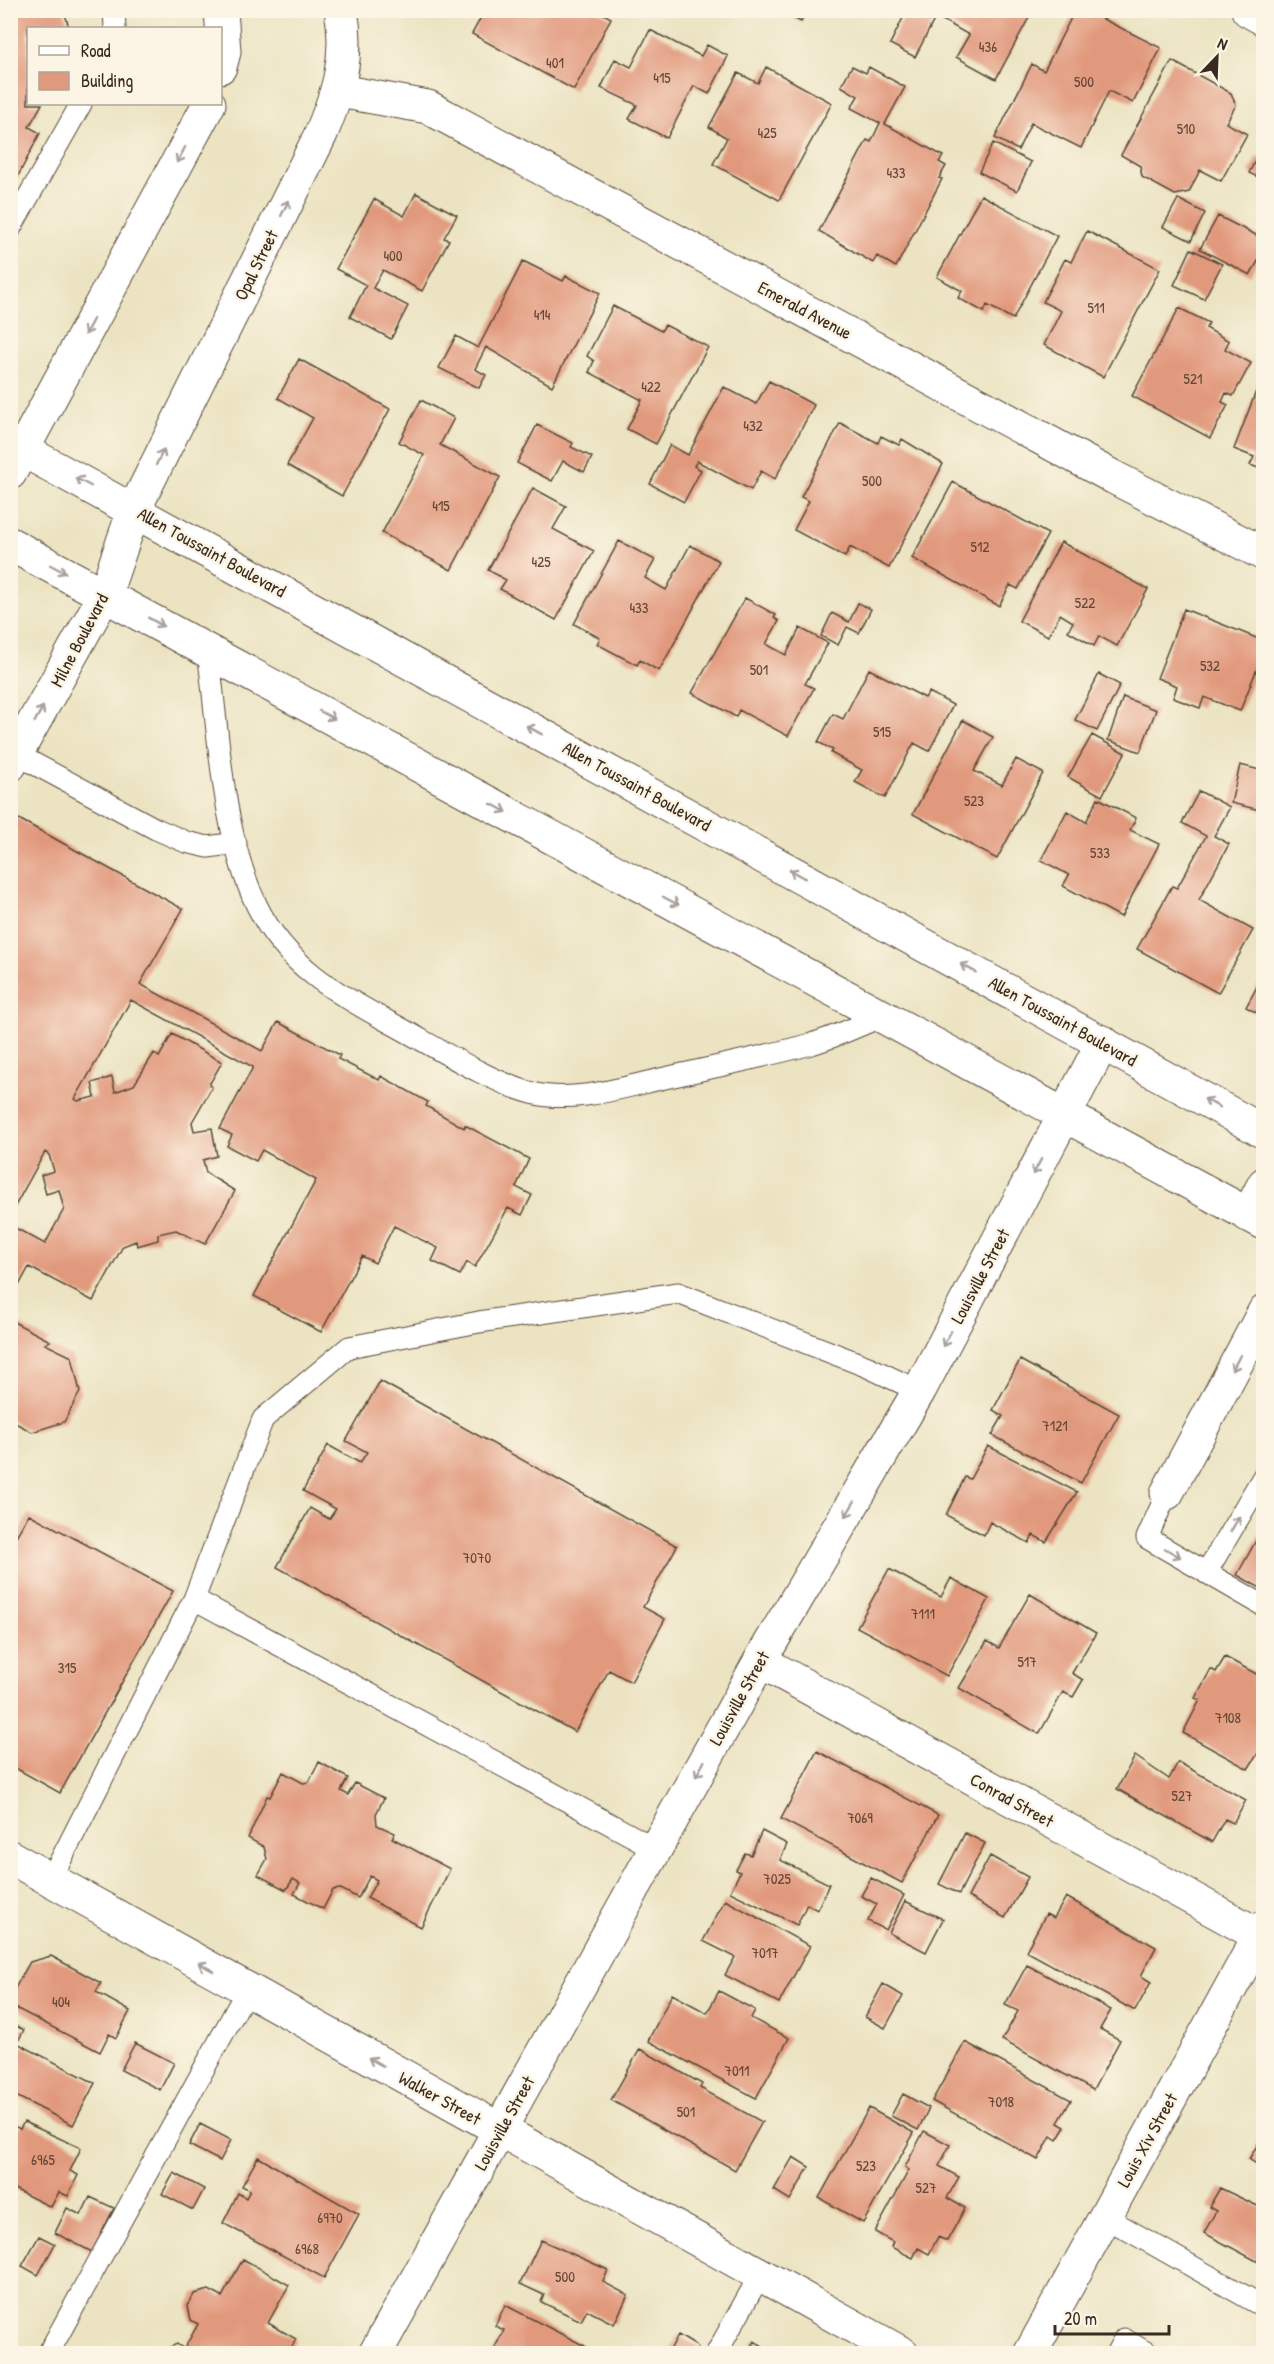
<svg xmlns="http://www.w3.org/2000/svg" width="1274" height="2364" font-family="'Patrick Hand',sans-serif">
	<rect width="100%" height="100%" fill="#fcf5e5"/>
	<filter id="ink" filterUnits="userSpaceOnUse"><feTurbulence type="fractalNoise" baseFrequency=".0167" numOctaves="2"/><feDisplacementMap in="SourceGraphic" scale="12" xChannelSelector="R" yChannelSelector="G"/><feConvolveMatrix kernelMatrix="1 2 1 2 8 2 1 2 1" color-interpolation-filters="sRGB"/></filter>
	<filter id="wash" filterUnits="userSpaceOnUse"><feTurbulence type="fractalNoise" baseFrequency=".008" numOctaves="4" result="noise"/><feDisplacementMap in="SourceGraphic" scale="24" xChannelSelector="R" yChannelSelector="G"/><feGaussianBlur stdDeviation="1.35" result="paint"/><feColorMatrix in="noise" values="0 0 0 0 0 0 0 0 0 0 0 0 0 0 0 0 0 1.4 0 .05"/><feComposite in="paint" operator="in"/></filter>
	<g filter="url(#wash)">
		<rect width="100%" height="100%" fill="#ebe3c1"/>
		<g id="blocks">
			<!-- building -->
			<path fill="#e1997d" d="M 10,10 L 64,10 L 69,28 L 28,28 L 28,104 L 42,104 L 29,127 L 40,133 L 10,192 Z
				M 485,10 L 596,10 L 611,18 L 574,90 L 472,34 Z
				M 778,10 L 807,10 L 801,22 Z
				M 907,10 L 916,10 L 934,20 L 915,57 L 890,44 Z
				M 925,10 L 1033,10 L 996,79 L 956,57 L 969,35 Z
				M 1075,10 L 1085,10 L 1161,48 L 1133,103 L 1109,91 L 1081,148 L 1031,123 L 1018,150 L 995,138 L 1032,64 L 1044,71 Z
				M 650,30 L 701,56 L 707,45 L 728,56 L 709,94 L 694,86 L 667,138 L 629,119 L 637,105 L 601,88 L 615,59 L 631,67 Z
				M 1172,61 L 1231,93 L 1236,105 L 1226,123 L 1247,134 L 1221,181 L 1200,170 L 1189,192 L 1175,195 L 1142,177 L 1140,166 L 1121,155 Z
				M 852,66 L 866,73 L 869,67 L 905,87 L 885,124 L 943,156 L 939,162 L 946,166 L 939,178 L 942,179 L 896,267 L 877,256 L 873,263 L 819,231 L 867,140 L 871,142 L 880,123 L 851,108 L 858,96 L 841,86 Z
				M 766,67 L 832,103 L 779,200 L 713,164 L 727,138 L 709,127 L 738,73 L 758,83 Z
				M 993,143 L 1031,162 L 1017,191 L 979,172 Z
				M 1257,157 L 1264,161 L 1264,180 L 1249,173 Z
				M 416,193 L 457,215 L 444,238 L 449,240 L 422,291 L 383,270 L 373,288 L 408,306 L 391,339 L 350,317 L 366,285 L 336,269 L 374,199 L 404,216 Z
				M 981,195 L 1057,236 L 1013,319 L 987,305 L 984,312 L 958,298 L 962,291 L 937,277 Z
				M 1178,199 L 1205,213 L 1191,241 L 1163,227 Z
				M 1218,216 L 1264,239 L 1264,251 L 1250,275 L 1200,249 Z
				M 1087,231 L 1160,269 L 1103,377 L 1044,345 L 1061,311 L 1043,302 L 1065,259 L 1071,262 Z
				M 1191,249 L 1222,264 L 1204,299 L 1174,285 Z
				M 523,261 L 563,281 L 566,276 L 600,293 L 552,386 L 486,347 L 475,369 L 486,375 L 479,388 L 439,368 L 456,336 L 478,348 Z
				M 613,306 L 661,331 L 665,325 L 708,347 L 656,444 L 627,429 L 642,400 L 589,372 L 594,361 L 587,356 Z
				M 1179,308 L 1209,323 L 1206,328 L 1229,341 L 1225,349 L 1251,363 L 1233,396 L 1226,393 L 1222,402 L 1228,405 L 1210,438 L 1132,396 Z
				M 299,359 L 390,409 L 342,496 L 287,465 L 313,418 L 278,398 Z
				M 1263,373 L 1264,373 L 1264,470 L 1250,465 L 1254,457 L 1234,449 Z
				M 769,381 L 814,405 L 775,479 L 761,471 L 751,490 L 697,461 L 694,466 L 701,470 L 684,502 L 650,484 L 670,445 L 688,455 L 724,387 L 756,404 Z
				M 421,400 L 454,418 L 440,445 L 500,477 L 451,570 L 382,533 L 424,455 L 399,442 Z
				M 840,423 L 878,443 L 881,436 L 899,445 L 902,439 L 943,464 L 889,568 L 850,547 L 845,557 L 794,530 L 809,501 L 801,497 Z
				M 537,425 L 573,443 L 571,447 L 592,457 L 584,472 L 563,461 L 552,481 L 517,463 Z
				M 953,482 L 1048,534 L 1018,589 L 1010,585 L 999,606 L 912,558 Z
				M 533,488 L 566,506 L 553,529 L 594,551 L 556,620 L 500,589 L 506,580 L 488,570 Z
				M 619,541 L 655,560 L 645,578 L 666,590 L 690,545 L 719,561 L 659,671 L 640,660 L 637,665 L 597,644 L 600,638 L 574,624 Z
				M 1061,542 L 1148,589 L 1117,646 L 1099,636 L 1094,646 L 1068,631 L 1073,622 L 1060,614 L 1048,636 L 1019,621 Z
				M 745,598 L 776,615 L 774,618 L 779,621 L 766,644 L 786,655 L 800,628 L 828,643 L 805,684 L 814,688 L 788,736 L 739,710 L 736,717 L 692,693 Z
				M 858,603 L 871,609 L 859,633 L 847,627 L 838,645 L 821,636 L 832,613 L 849,622 Z
				M 1184,609 L 1264,641 L 1264,651 L 1240,711 L 1204,697 L 1200,708 L 1173,698 L 1177,686 L 1157,678 Z
				M 869,669 L 925,698 L 929,692 L 953,705 L 929,751 L 914,743 L 885,798 L 855,782 L 862,770 L 831,753 L 833,750 L 818,742 L 833,714 L 843,719 Z
				M 1099,674 L 1120,685 L 1097,731 L 1075,720 Z
				M 1123,697 L 1156,710 L 1140,752 L 1108,740 Z
				M 963,720 L 993,737 L 974,771 L 1002,785 L 1016,759 L 1043,773 L 997,859 L 913,814 Z
				M 1092,735 L 1125,753 L 1102,796 L 1068,777 Z
				M 1240,765 L 1264,771 L 1264,811 L 1231,803 Z
				M 1199,791 L 1230,807 L 1214,836 L 1229,844 L 1199,900 L 1253,930 L 1218,993 L 1137,949 L 1172,886 L 1177,888 L 1206,836 L 1182,823 Z
				M 1098,798 L 1136,818 L 1130,830 L 1159,844 L 1121,917 L 1063,886 L 1069,875 L 1041,860 L 1067,811 L 1086,822 Z
				M 17,818 L 183,909 L 140,984 L 262,1051 L 278,1022 L 340,1055 L 338,1059 L 379,1080 L 381,1076 L 428,1102 L 426,1106 L 464,1128 L 465,1125 L 529,1159 L 516,1187 L 532,1195 L 522,1215 L 508,1208 L 475,1267 L 467,1262 L 460,1275 L 432,1261 L 438,1248 L 394,1226 L 375,1263 L 362,1256 L 321,1332 L 254,1296 L 316,1180 L 262,1150 L 256,1161 L 227,1146 L 232,1135 L 220,1129 L 253,1067 L 131,1000 L 75,1099 L 78,1101 L 95,1097 L 92,1083 L 112,1077 L 115,1092 L 134,1085 L 154,1053 L 159,1057 L 172,1034 L 222,1062 L 209,1085 L 212,1087 L 192,1122 L 194,1131 L 212,1128 L 217,1156 L 203,1160 L 206,1173 L 235,1191 L 205,1244 L 176,1230 L 158,1234 L 158,1240 L 137,1246 L 136,1241 L 123,1246 L 93,1301 L 29,1267 L 10,1302 L 10,1225 L 45,1244 L 64,1209 L 59,1190 L 46,1194 L 41,1175 L 54,1171 L 49,1155 L 45,1152 L 10,1215 L 10,830 Z
				M 1264,974 L 1264,1017 L 1246,1007 Z
				M 10,1320 L 50,1341 L 45,1344 L 72,1357 L 80,1392 L 64,1422 L 32,1432 L 10,1420 Z
				M 1020,1360 L 1119,1414 L 1081,1483 L 992,1435 L 1003,1416 L 993,1410 Z
				M 380,1381 L 677,1546 L 643,1607 L 665,1619 L 631,1682 L 609,1670 L 575,1732 L 277,1567 L 310,1508 L 329,1519 L 336,1509 L 303,1491 L 328,1445 L 360,1463 L 367,1452 L 346,1441 Z
				M 988,1446 L 1077,1492 L 1046,1542 L 1033,1535 L 1029,1543 L 990,1522 L 984,1535 L 946,1515 L 965,1477 L 970,1479 Z
				M 29,1514 L 173,1591 L 60,1793 L 10,1765 L 10,1547 Z
				M 1264,1526 L 1264,1590 L 1237,1575 Z
				M 889,1569 L 941,1597 L 951,1578 L 989,1599 L 947,1676 L 857,1627 Z
				M 1030,1594 L 1096,1633 L 1072,1673 L 1083,1680 L 1073,1697 L 1063,1692 L 1039,1734 L 959,1688 L 987,1641 L 999,1648 Z
				M 1225,1657 L 1264,1678 L 1264,1744 L 1248,1769 L 1183,1733 L 1200,1700 L 1195,1698 L 1211,1669 L 1216,1672 Z
				M 817,1751 L 938,1815 L 902,1883 L 781,1819 Z
				M 1135,1756 L 1169,1779 L 1178,1762 L 1246,1800 L 1233,1823 L 1225,1819 L 1212,1842 L 1117,1789 Z
				M 319,1762 L 348,1778 L 341,1791 L 348,1795 L 355,1783 L 384,1798 L 376,1814 L 377,1825 L 395,1833 L 392,1838 L 450,1869 L 421,1927 L 367,1898 L 377,1880 L 370,1876 L 358,1898 L 341,1889 L 333,1890 L 323,1909 L 294,1894 L 300,1883 L 293,1879 L 286,1890 L 258,1875 L 267,1859 L 264,1847 L 248,1838 L 267,1796 L 270,1797 L 283,1772 L 303,1783 L 309,1782 Z
				M 762,1831 L 787,1844 L 780,1860 L 829,1884 L 817,1910 L 807,1904 L 797,1925 L 730,1892 L 740,1872 L 736,1870 L 745,1853 L 751,1855 Z
				M 965,1833 L 985,1843 L 959,1894 L 939,1884 Z
				M 990,1856 L 1028,1877 L 1005,1918 L 968,1897 Z
				M 871,1878 L 904,1895 L 886,1930 L 868,1921 L 877,1904 L 861,1896 Z
				M 1066,1897 L 1156,1947 L 1141,1976 L 1151,1982 L 1135,2011 L 1026,1951 L 1046,1914 L 1054,1918 Z
				M 725,1900 L 810,1946 L 779,2003 L 725,1975 L 735,1957 L 703,1941 Z
				M 905,1901 L 943,1919 L 926,1952 L 889,1933 Z
				M 51,1956 L 101,1983 L 96,1992 L 130,2011 L 116,2038 L 109,2034 L 100,2052 L 10,2005 L 10,1997 L 30,1962 Z
				M 1027,1965 L 1111,2010 L 1100,2029 L 1120,2040 L 1093,2090 L 1002,2040 L 1018,2011 L 1005,2005 Z
				M 883,1984 L 903,1996 L 885,2028 L 865,2017 Z
				M 719,1991 L 755,2010 L 751,2018 L 789,2038 L 756,2098 L 648,2041 L 672,1994 L 707,2013 Z
				M 10,2023 L 24,2030 L 17,2043 L 95,2083 L 73,2125 L 10,2093 Z
				M 965,2042 L 1071,2100 L 1058,2123 L 1065,2127 L 1057,2140 L 1051,2136 L 1038,2160 L 932,2101 Z
				M 135,2043 L 174,2063 L 160,2090 L 121,2070 Z
				M 640,2049 L 702,2084 L 700,2088 L 762,2122 L 735,2170 L 611,2100 Z
				M 903,2094 L 929,2108 L 918,2130 L 891,2116 Z
				M 869,2108 L 914,2133 L 863,2223 L 819,2198 Z
				M 24,2122 L 81,2148 L 70,2171 L 78,2175 L 68,2196 L 59,2192 L 51,2207 L 10,2187 L 10,2124 L 20,2129 Z
				M 200,2124 L 231,2140 L 220,2161 L 189,2145 Z
				M 924,2131 L 950,2145 L 939,2166 L 959,2177 L 947,2198 L 965,2208 L 947,2241 L 938,2237 L 929,2254 L 918,2248 L 913,2258 L 891,2247 L 893,2242 L 875,2232 L 909,2170 L 905,2167 Z
				M 1264,2134 L 1264,2169 L 1249,2159 Z
				M 258,2157 L 359,2214 L 324,2278 L 223,2223 L 238,2193 L 246,2198 L 250,2190 L 242,2186 Z
				M 793,2157 L 809,2167 L 790,2200 L 774,2190 Z
				M 174,2173 L 204,2189 L 193,2210 L 162,2194 Z
				M 1220,2188 L 1264,2209 L 1264,2265 L 1204,2233 L 1216,2211 L 1209,2207 Z
				M 90,2197 L 114,2208 L 92,2252 L 55,2233 L 67,2208 L 81,2215 Z
				M 39,2236 L 55,2244 L 38,2275 L 22,2266 Z
				M 541,2240 L 608,2270 L 603,2282 L 628,2295 L 614,2324 L 587,2310 L 581,2321 L 541,2302 L 544,2295 L 520,2284 Z
				M 243,2259 L 289,2285 L 268,2323 L 296,2339 L 288,2354 L 162,2354 L 165,2349 L 177,2344 L 184,2349 L 198,2324 L 191,2320 L 188,2306 L 194,2294 L 209,2290 L 222,2297 Z
				M 505,2305 L 585,2346 L 581,2354 L 498,2354 L 493,2351 L 504,2330 L 495,2326 Z
				M 678,2335 L 698,2347 L 694,2354 L 668,2354 Z
				M 754,2341 L 777,2354 L 747,2354 Z"/>
		</g>
	</g>
	<g filter="url(#ink)">
		<use href="#blocks" fill-opacity="0" stroke="#554636" stroke-width="1.5"/>
		<g fill="none" stroke-linecap="round" stroke-linejoin="round">
			<defs>
				<path id="service" d="M 114,10 L 115,28
					M 10,229 L 81,104
					M 208,651 C 219,733 221,831 257,906 C 285,964 335,993 389,1022 C 429,1043 489,1082 532,1093 C 575,1104 623,1087 665,1078 C 714,1067 763,1057 811,1044 C 836,1037 860,1025 883,1016
					M 16,754 L 156,829 L 186,842 L 208,847 L 236,843
					M 1167,1493 L 1147,1538 L 1264,1606
					M 1206,1573 L 1264,1475
					M 194,1599 L 656,1849
					M 51,1879 L 194,1599 L 263,1419 L 349,1347 L 479,1322 L 678,1293 L 868,1367 L 919,1391
					M 1105,2217 L 1264,2307
					M 48,2354 L 247,1990
					M 716,2354 L 760,2275
					M 1116,2354 L 1124,2339 L 1149,2354"/>
				<path id="minor" d="M 1248,10 L 1264,19
					M 220,67 L 224,52 L 221,10
					M 339,91 L 428,107 L 1115,478 L 1264,554
					M 10,473 L 209,104
					M 10,765 L 105,594 L 134,510 L 320,136 C 338,94 350,57 341,10
					M 1167,1493 L 1264,1312
					M 760,1661 L 1264,1938
					M 10,1857 L 903,2354
					M 375,2354 L 760,1661 L 919,1391 L 1103,1042
					M 1030,2354 L 1264,1927"/>
				<path id="secondary" d="M 10,443 L 1264,1132
					M 10,544 L 1264,1223
					M 1248,1215 L 1264,1184"/>
			</defs>
			<!-- service casing -->
			<use href="#service" stroke="#554636" stroke-width="23"/>
			<!-- minor casing -->
			<use href="#minor" stroke="#554636" stroke-width="35"/>
			<!-- secondary casing -->
			<use href="#secondary" stroke="#554636" stroke-width="35"/>
			<!-- service -->
			<use href="#service" stroke="#fff" stroke-width="21"/>
			<!-- minor -->
			<use href="#minor" stroke="#fff" stroke-width="33"/>
			<!-- secondary -->
			<use href="#secondary" stroke="#fff" stroke-width="33"/>
		</g>
		<!-- one-way arrows -->
		<defs><path id="oneway-shaft" d="M-6 0H5M1.5-3L5.5 0L1.5 3" fill="none" stroke-width="1.6" stroke-linecap="round" stroke-linejoin="round" transform="scale(1.5)"/></defs>
		<g stroke="#a79f9a">
			<use href="#oneway-shaft" transform="translate(181 155) rotate(118)"/>
			<use href="#oneway-shaft" transform="translate(285 208) rotate(-64)"/>
			<use href="#oneway-shaft" transform="translate(89 327) rotate(118)"/>
			<use href="#oneway-shaft" transform="translate(160 457) rotate(-64)"/>
			<use href="#oneway-shaft" transform="translate(83 482) rotate(-152)"/>
			<use href="#oneway-shaft" transform="translate(58 569) rotate(28)"/>
			<use href="#oneway-shaft" transform="translate(156 622) rotate(29)"/>
			<use href="#oneway-shaft" transform="translate(39 714) rotate(-61)"/>
			<use href="#oneway-shaft" transform="translate(327 715) rotate(28)"/>
			<use href="#oneway-shaft" transform="translate(534 730) rotate(-151)"/>
			<use href="#oneway-shaft" transform="translate(499 808) rotate(28)"/>
			<use href="#oneway-shaft" transform="translate(797 874) rotate(-151)"/>
			<use href="#oneway-shaft" transform="translate(671 901) rotate(28)"/>
			<use href="#oneway-shaft" transform="translate(968 968) rotate(-151)"/>
			<use href="#oneway-shaft" transform="translate(1212 1103) rotate(-151)"/>
			<use href="#oneway-shaft" transform="translate(1037 1167) rotate(118)"/>
			<use href="#oneway-shaft" transform="translate(947 1339) rotate(118)"/>
			<use href="#oneway-shaft" transform="translate(1236 1363) rotate(118)"/>
			<use href="#oneway-shaft" transform="translate(850 1509) rotate(121)"/>
			<use href="#oneway-shaft" transform="translate(1235 1524) rotate(-60)"/>
			<use href="#oneway-shaft" transform="translate(1173 1553) rotate(30)"/>
			<use href="#oneway-shaft" transform="translate(700 1769) rotate(119)"/>
			<use href="#oneway-shaft" transform="translate(206 1967) rotate(-151)"/>
			<use href="#oneway-shaft" transform="translate(376 2062) rotate(-151)"/>
		</g>
	</g>
	<g text-anchor="middle" dominant-baseline="central" stroke-width="5" stroke-linejoin="round" paint-order="stroke">
		<!-- number labels -->
		<g font-size="15" fill="#644636">
			<text x="988" y="46">436</text>
			<text x="555" y="62">401</text>
			<text x="662" y="77">415</text>
			<text x="1084" y="81">500</text>
			<text x="1186" y="128">510</text>
			<text x="767" y="132">425</text>
			<text x="896" y="172">433</text>
			<text x="393" y="255">400</text>
			<text x="1096" y="307">511</text>
			<text x="542" y="314">414</text>
			<text x="1193" y="378">521</text>
			<text x="651" y="386">422</text>
			<text x="753" y="425">432</text>
			<text x="872" y="480">500</text>
			<text x="441" y="505">415</text>
			<text x="980" y="546">512</text>
			<text x="541" y="561">425</text>
			<text x="1085" y="602">522</text>
			<text x="639" y="607">433</text>
			<text x="1210" y="665">532</text>
			<text x="759" y="669">501</text>
			<text x="882" y="731">515</text>
			<text x="974" y="800">523</text>
			<text x="1100" y="852">533</text>
			<text x="1055" y="1425">7121</text>
			<text x="477" y="1557">7070</text>
			<text x="923" y="1613">7111</text>
			<text x="1027" y="1661">517</text>
			<text x="67" y="1667">315</text>
			<text x="1228" y="1717">7108</text>
			<text x="1182" y="1795">527</text>
			<text x="860" y="1817">7069</text>
			<text x="777" y="1878">7025</text>
			<text x="765" y="1952">7017</text>
			<text x="61" y="2001">404</text>
			<text x="737" y="2070">7011</text>
			<text x="1001" y="2101">7018</text>
			<text x="686" y="2111">501</text>
			<text x="43" y="2159">6965</text>
			<text x="866" y="2165">523</text>
			<text x="926" y="2187">527</text>
			<text x="330" y="2217">6970</text>
			<text x="307" y="2248">6968</text>
			<text x="565" y="2276">500</text>
		</g>
		<!-- street labels -->
		<g font-size="18" fill="#3b2a1e" stroke="#fcf5e5">
			<text transform="translate(256 265) rotate(-64)">Opal Street</text>
			<text transform="translate(805 310) rotate(28)">Emerald Avenue</text>
			<text transform="translate(212 552) rotate(29)">Allen Toussaint Boulevard</text>
			<text transform="translate(79 640) rotate(-62)">Milne Boulevard</text>
			<text transform="translate(637 786) rotate(29)">Allen Toussaint Boulevard</text>
			<text transform="translate(1063 1021) rotate(29)">Allen Toussaint Boulevard</text>
			<text transform="translate(980 1276) rotate(-62)">Louisville Street</text>
			<text transform="translate(739 1698) rotate(-61)">Louisville Street</text>
			<text transform="translate(1012 1800) rotate(29)">Conrad Street</text>
			<text transform="translate(440 2098) rotate(29)">Walker Street</text>
			<text transform="translate(504 2123) rotate(-61)">Louisville Street</text>
			<text transform="translate(1147 2140) rotate(-61)">Louis Xiv Street</text>
		</g>
	</g>
	<!-- margin -->
	<rect width="1274" height="2364" fill="none" stroke="#fcf5e5" stroke-width="36"/>
	<!-- legend -->
	<rect x="27" y="27" width="195" height="78" fill="#fcf5e5" stroke="#afa495" stroke-width="1.5"/>
	<rect x="39" y="46" width="30" height="9" fill="#ffffff" stroke="#afa495" stroke-width="1.5"/>
	<text x="81" y="57" font-size="18" fill="#3b2a1e">Road</text>
	<rect x="39" y="72" width="30" height="18" fill="#e1997d" stroke="#afa495" stroke-width="1.5"/>
	<text x="81" y="87" font-size="18" fill="#3b2a1e">Building</text>
	<!-- north arrow -->
	<g transform="translate(1217 57) rotate(23)" stroke="#fcf5e5" stroke-width="4.5" paint-order="stroke">
	<path d="M0-4.5L10 22L0 15L-10 22Z" fill="#3b2a1e"/>
	<text y="-9" font-size="16" font-weight="bold" text-anchor="middle" fill="#3b2a1e">N</text>
	</g>
	<!-- scale -->
	<path d="M1055 2325v9h114v-9" fill="none" stroke="#3b2a1e" stroke-width="3"/>
	<text x="1064" y="2325" font-size="18" fill="#3b2a1e" stroke="#fcf5e5" stroke-width="4.5" paint-order="stroke">20 m</text>
</svg>
